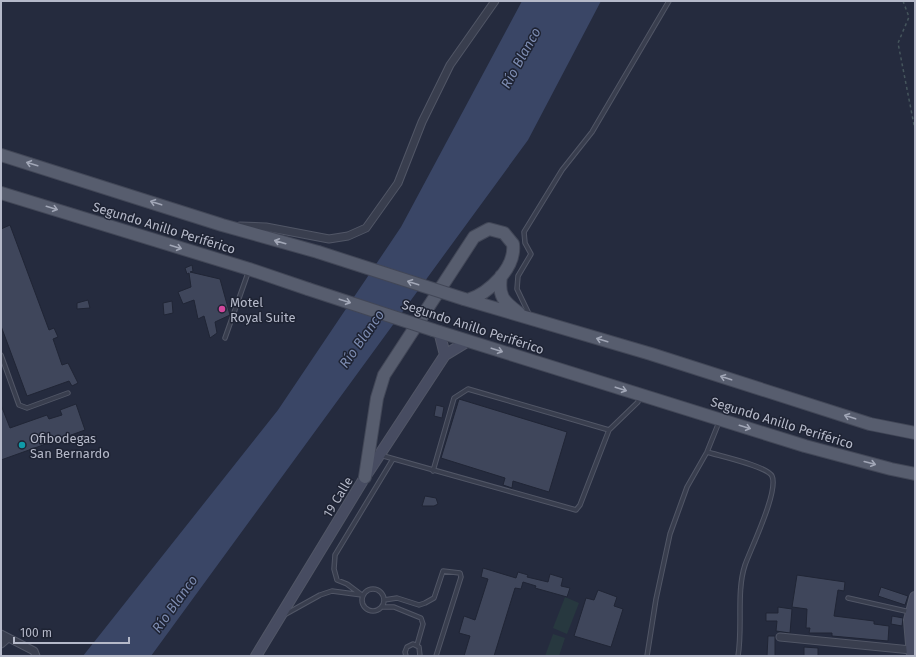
<svg xmlns="http://www.w3.org/2000/svg" width="916" height="657" font-family="'Fira Sans',sans-serif">
	<rect width="100%" height="100%" fill="#252b3e"/>
	<!-- green -->
	<path fill="#27383f" d="M 565,597 L 579,603 L 567,634 L 553,628 Z
		M 553,634 L 565,638 L 559,656 L 545,656 Z"/>
	<!-- water -->
	<path fill="#3a4666" d="M 522,1 L 601,1 L 528,140 L 151,656 L 83,656 L 278,410 L 401,227 Z"/>
	<!-- building -->
	<path fill="#3f465b" stroke="#202535" d="M 10,225 L 49,330 L 54,328 L 58,337 L 53,339 L 62,365 L 68,363 L 78,383 L 72,386 L 69,381 L 27,396 L 1,326 L 1,229 Z
		M 192,265 L 193,271 L 190,272 L 220,279 L 230,315 L 215,322 L 217,333 L 210,338 L 204,316 L 198,319 L 194,300 L 183,304 L 178,292 L 191,287 L 189,273 L 187,274 L 185,268 Z
		M 88,300 L 90,308 L 77,309 L 77,303 Z
		M 172,301 L 173,313 L 164,315 L 163,303 Z
		M 459,399 L 567,432 L 549,492 L 513,481 L 512,488 L 503,485 L 505,478 L 441,458 Z
		M 76,404 L 85,430 L 1,460 L 1,405 L 10,428 L 47,415 L 49,419 L 62,415 L 60,410 Z
		M 436,405 L 444,407 L 442,418 L 434,416 Z
		M 425,496 L 436,498 L 438,504 L 434,506 L 422,506 Z
		M 483,568 L 516,578 L 518,572 L 528,575 L 527,577 L 548,582 L 550,574 L 563,578 L 561,586 L 570,588 L 567,597 L 535,588 L 536,586 L 523,582 L 521,589 L 515,588 L 494,656 L 464,656 L 470,636 L 459,633 L 464,616 L 475,620 L 488,579 L 481,577 Z
		M 797,575 L 845,582 L 844,591 L 838,590 L 834,616 L 874,621 L 874,624 L 889,626 L 888,641 L 832,636 L 832,633 L 809,633 L 810,628 L 806,628 L 807,609 L 792,607 Z
		M 881,587 L 908,596 L 905,605 L 878,596 Z
		M 598,590 L 617,597 L 614,606 L 623,609 L 611,647 L 574,636 L 586,598 L 594,600 Z
		M 778,607 L 792,609 L 790,633 L 776,631 L 777,621 L 766,621 L 766,613 L 778,613 Z
		M 892,616 L 903,618 L 902,626 L 891,624 Z
		M 768,636 L 775,636 L 775,656 L 767,656 Z
		M 804,647 L 818,648 L 818,656 L 804,656 Z"/>
	<g fill="none" stroke-linecap="round" stroke-linejoin="round">
		<defs>
			<path id="lane" d="M 529,314 L 517,289 L 518,276 L 531,254 L 525,243 L 524,232 L 562,170 L 592,132 L 669,1
				M 225,338 L 249,270
				M 1,355 L 19,405 L 27,408 L 68,393
				M 707,452 C 720,456 767,466 772,476 C 779,491 751,548 745,565 C 736,592 743,627 738,656
				M 380,455 L 576,510 L 580,505 L 609,430 L 638,402 L 639,396
				M 433,471 L 454,398 L 468,389 L 609,430
				M362 600a11 11 0 1 1 22 0a11 11 0 1 1-22 0Z
				M 363,596 L 347,584 L 337,580 L 334,569 L 335,555 L 393,459
				M 848,598 L 910,612
				M 384,600 L 397,598 L 419,605 L 425,603 L 434,598 L 443,571 L 460,573 L 461,577 L 436,656
				M 382,607 L 394,607 L 421,618 L 423,624 L 417,645
				M 284,615 L 320,595 L 332,591 L 362,595
				M 406,656 L 405,652 L 407,647 L 413,644 L 419,647 L 420,656
				M 647,656 L 656,599 L 670,534 L 687,487 L 707,452 L 719,422"/>
			<path id="street" d="M 240,226 L 266,227 L 329,239 L 348,236 L 366,228 L 398,183 L 422,122 L 450,65 L 495,1
				M 1,634 L 34,651 L 36,656
				M 780,637 L 911,650
				M 1,644 L 8,638"/>
			<path id="secondary" d="M 439,331 L 445,355
				M 256,656 L 365,477 L 445,355 L 468,341
				M 912,656 L 909,620 L 915,597"/>
			<path id="primary" d="M 1,155 L 222,225 L 318,252
				M 1,193 L 249,269 L 308,289
				M 501,276 C 498,296 503,301 519,313
				M 464,299 L 651,354 L 870,424 L 915,433
				M 433,330 L 805,446 L 891,469 L 915,474
				M 365,477 L 377,398 L 384,375 L 474,237 L 489,229 L 504,233 L 513,244 C 516,268 489,293 468,300"/>
		</defs>
		<!-- lane casing -->
		<use href="#lane" stroke="#515666" stroke-width="5.5"/>
		<!-- street casing -->
		<use href="#street" stroke="#515666" stroke-width="9"/>
		<!-- secondary casing -->
		<use href="#secondary" stroke="#515666" stroke-width="12"/>
		<!-- primary casing -->
		<use href="#primary" stroke="#424757" stroke-width="14"/>
		<!-- path -->
		<path stroke="#45555c" stroke-width="1.5" stroke-dasharray="3 3" stroke-linecap="butt" d="M 903,1 L 909,17 L 898,43 L 915,130"/>
		<!-- lane -->
		<use href="#lane" stroke="#393e4e" stroke-width="3.5"/>
		<!-- street -->
		<use href="#street" stroke="#393e4e" stroke-width="7"/>
		<!-- secondary -->
		<use href="#secondary" stroke="#474c61" stroke-width="10"/>
		<!-- primary -->
		<use href="#primary" stroke="#575d6e" stroke-width="12"/>
		<defs>
			<path id="primary-bridge" d="M 318,252 L 464,299
				M 308,289 L 433,330"/>
		</defs>
		<!-- primary-bridge casing -->
		<use href="#primary-bridge" stroke="#424757" stroke-width="14" stroke-linecap="butt"/>
		<!-- primary-bridge -->
		<use href="#primary-bridge" stroke="#575d6e" stroke-width="12"/>
	</g>
	<!-- one-way arrows -->
	<defs><path id="oneway-shaft" d="M-6 0H5M1.5-3L5.5 0L1.5 3" fill="none" stroke-width="1.6" stroke-linecap="round" stroke-linejoin="round"/></defs>
	<g stroke="#a2a7b7">
		<use href="#oneway-shaft" transform="translate(32 164) rotate(-163)"/>
		<use href="#oneway-shaft" transform="translate(156 203) rotate(-162)"/>
		<use href="#oneway-shaft" transform="translate(52 208) rotate(17)"/>
		<use href="#oneway-shaft" transform="translate(280 242) rotate(-164)"/>
		<use href="#oneway-shaft" transform="translate(176 247) rotate(17)"/>
		<use href="#oneway-shaft" transform="translate(413 283) rotate(-162)"/>
		<use href="#oneway-shaft" transform="translate(345 301) rotate(18)"/>
		<use href="#oneway-shaft" transform="translate(602 340) rotate(-163)"/>
		<use href="#oneway-shaft" transform="translate(497 350) rotate(18)"/>
		<use href="#oneway-shaft" transform="translate(726 378) rotate(-162)"/>
		<use href="#oneway-shaft" transform="translate(621 389) rotate(18)"/>
		<use href="#oneway-shaft" transform="translate(850 417) rotate(-162)"/>
		<use href="#oneway-shaft" transform="translate(745 427) rotate(17)"/>
		<use href="#oneway-shaft" transform="translate(870 463) rotate(15)"/>
	</g>
	<!-- markers -->
	<circle fill="#d1479c" stroke="#1e2333" stroke-width="1.5" cx="222" cy="309" r="4"/>
	<circle fill="#0f9aa8" stroke="#1e2333" stroke-width="1.5" cx="22" cy="445" r="4"/>
	<g text-anchor="middle" dominant-baseline="central" stroke-width="3" stroke-linejoin="round" paint-order="stroke">
		<!-- street labels -->
		<g font-size="13" fill="#b5b9c9" stroke="#1e2333">
			<text transform="translate(164 228) rotate(17)">Segundo Anillo Periférico</text>
			<text transform="translate(473 327) rotate(18)">Segundo Anillo Periférico</text>
			<text transform="translate(782 423) rotate(17)">Segundo Anillo Periférico</text>
			<text transform="translate(338 497) rotate(-59)">19 Calle</text>
		</g>
		<!-- poi labels -->
		<g font-size="13" fill="#b5b9c9" stroke="#1e2333" text-anchor="start">
			<text x="230" y="302">Motel<tspan x="230" dy="15">Royal Suite</tspan></text>
			<text x="30" y="438">Ofibodegas<tspan x="30" dy="15">San Bernardo</tspan></text>
		</g>
		<!-- water labels -->
		<g font-size="14" font-style="italic" fill="#7c8bb0" stroke="#1e2333">
			<text transform="translate(521 58) rotate(-61)">Río Blanco</text>
			<text transform="translate(362 339) rotate(-55)">Río Blanco</text>
			<text transform="translate(175 604) rotate(-54)">Río Blanco</text>
		</g>
	</g>
	<!-- border -->
	<rect width="916" height="657" fill="none" stroke="#b5b9c9" stroke-width="4"/>
	<!-- scale -->
	<path d="M14 637v6h115v-6" fill="none" stroke="#b5b9c9" stroke-width="2"/>
	<text x="20" y="637" font-size="12" fill="#b5b9c9" stroke="#1e2333" stroke-width="3" paint-order="stroke">100 m</text>
</svg>
